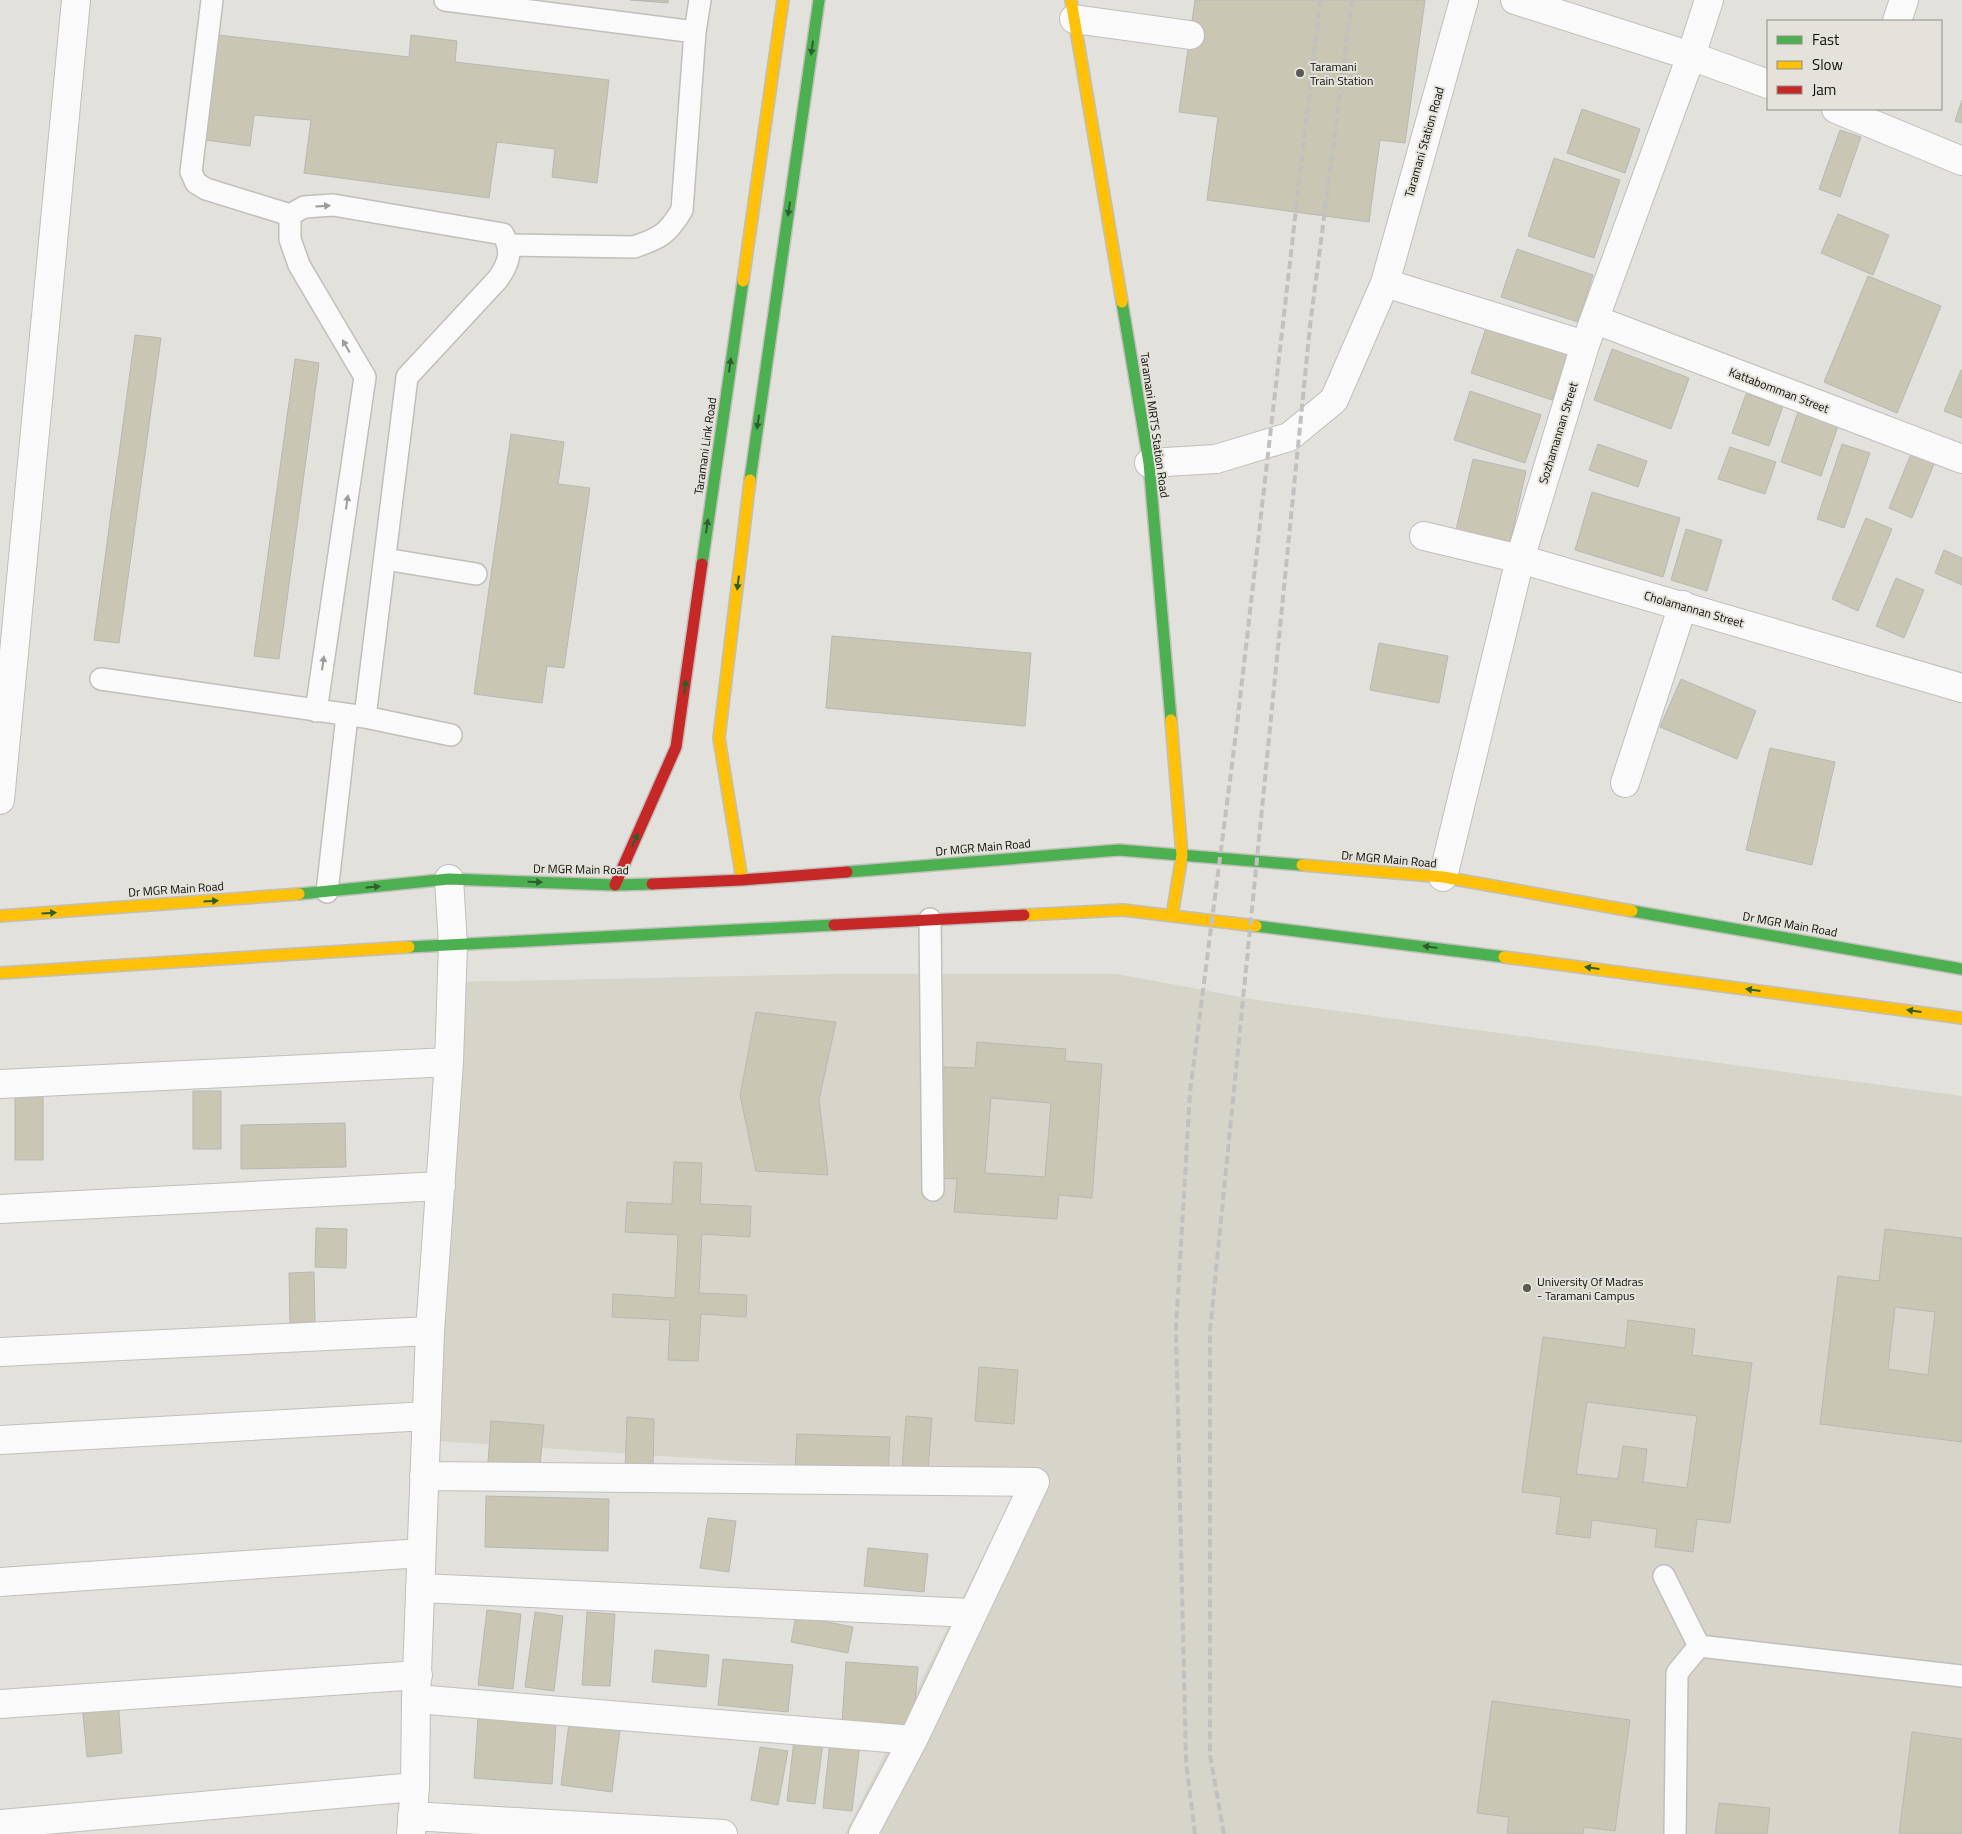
<svg xmlns="http://www.w3.org/2000/svg" width="1962" height="1834" font-family="'Titillium Web',sans-serif">
	<rect width="100%" height="100%" fill="#e2e1dc"/>
	<!-- built -->
	<path fill="#d7d5ca" d="M 833,974 L 1117,974 L 1257,1000 L 1962,1096 L 1962,1834 L 845,1834 L 1021,1480 L 423,1440 L 455,982 Z"/>
	<!-- building -->
	<path fill="#c9c6b4" stroke="#b8b8b4" fill-rule="evenodd" d="M 630,0 L 668,0 L 668,3 Z
		M 1195,0 L 1425,0 L 1405,143 L 1380,140 L 1369,222 L 1207,200 L 1218,117 L 1179,112 Z
		M 218,35 L 409,57 L 411,35 L 457,41 L 455,62 L 609,80 L 597,183 L 552,177 L 555,149 L 497,142 L 489,198 L 304,173 L 311,120 L 286,118 L 254,115 L 250,146 L 205,140 Z
		M 1962,100 L 1962,123 L 1955,121 Z
		M 1582,109 L 1640,129 L 1625,173 L 1567,153 Z
		M 1840,130 L 1861,137 L 1840,197 L 1819,189 Z
		M 1554,158 L 1620,180 L 1594,258 L 1528,236 Z
		M 1838,214 L 1889,235 L 1873,275 L 1821,253 Z
		M 1517,249 L 1593,275 L 1578,322 L 1501,297 Z
		M 1868,276 L 1941,306 L 1897,413 L 1824,382 Z
		M 1488,322 L 1570,349 L 1552,400 L 1471,373 Z
		M 135,335 L 161,338 L 119,643 L 94,640 Z
		M 1612,349 L 1689,378 L 1671,429 L 1594,400 Z
		M 295,359 L 319,363 L 279,659 L 254,656 Z
		M 1961,370 L 1962,370 L 1962,418 L 1944,411 Z
		M 1470,391 L 1541,415 L 1525,463 L 1454,440 Z
		M 1746,394 L 1783,406 L 1769,446 L 1732,433 Z
		M 1798,412 L 1838,426 L 1821,476 L 1781,462 Z
		M 511,434 L 564,442 L 558,484 L 590,488 L 564,668 L 547,666 L 542,703 L 474,694 Z
		M 1598,444 L 1647,461 L 1638,487 L 1589,470 Z
		M 1842,444 L 1870,453 L 1844,528 L 1817,519 Z
		M 1730,447 L 1776,462 L 1765,494 L 1718,479 Z
		M 1911,454 L 1934,464 L 1912,518 L 1889,508 Z
		M 1473,459 L 1526,471 L 1510,543 L 1456,530 Z
		M 1592,492 L 1680,518 L 1663,577 L 1575,550 Z
		M 1866,518 L 1892,529 L 1858,611 L 1832,599 Z
		M 1686,529 L 1722,540 L 1707,591 L 1671,580 Z
		M 1944,550 L 1962,558 L 1962,585 L 1935,573 Z
		M 1896,578 L 1924,590 L 1904,638 L 1876,626 Z
		M 832,636 L 1031,653 L 1025,726 L 826,708 Z
		M 1379,643 L 1448,656 L 1439,703 L 1370,690 Z
		M 1681,679 L 1756,711 L 1737,759 L 1660,727 Z
		M 1770,748 L 1835,762 L 1812,865 L 1746,850 Z
		M 756,1012 L 836,1022 L 819,1100 L 828,1175 L 756,1171 L 740,1095 Z
		M 977,1042 L 1066,1049 L 1065,1061 L 1102,1064 L 1092,1198 L 1059,1195 L 1057,1219 L 954,1212 L 957,1179 L 936,1178 L 944,1067 L 975,1068 ZM 991,1098 L 1051,1103 L 1045,1177 L 985,1173 Z
		M 193,1091 L 221,1091 L 221,1149 L 193,1149 Z
		M 15,1094 L 43,1094 L 43,1160 L 15,1160 Z
		M 345,1123 L 346,1167 L 241,1169 L 241,1125 Z
		M 674,1162 L 702,1163 L 700,1204 L 751,1206 L 750,1237 L 702,1234 L 699,1293 L 747,1295 L 746,1317 L 701,1314 L 698,1361 L 668,1360 L 670,1320 L 612,1317 L 613,1294 L 675,1298 L 678,1235 L 625,1232 L 627,1202 L 672,1204 Z
		M 316,1228 L 347,1229 L 346,1268 L 315,1267 Z
		M 1885,1229 L 1962,1238 L 1962,1442 L 1820,1424 L 1838,1276 L 1879,1281 ZM 1895,1307 L 1935,1312 L 1928,1375 L 1888,1369 Z
		M 314,1272 L 315,1322 L 290,1323 L 289,1273 Z
		M 1628,1320 L 1695,1329 L 1692,1355 L 1752,1363 L 1730,1523 L 1697,1519 L 1693,1552 L 1655,1547 L 1657,1529 L 1592,1520 L 1590,1538 L 1556,1534 L 1561,1497 L 1522,1492 L 1543,1337 L 1625,1348 ZM 1587,1402 L 1697,1416 L 1687,1488 L 1643,1482 L 1647,1449 L 1623,1446 L 1618,1479 L 1576,1474 Z
		M 979,1367 L 1018,1370 L 1014,1424 L 975,1421 Z
		M 906,1416 L 932,1418 L 928,1471 L 902,1469 Z
		M 627,1417 L 654,1419 L 653,1474 L 625,1472 Z
		M 491,1421 L 544,1425 L 540,1466 L 488,1462 Z
		M 797,1434 L 890,1437 L 888,1473 L 795,1470 Z
		M 486,1496 L 609,1499 L 608,1551 L 485,1547 Z
		M 708,1518 L 736,1521 L 729,1572 L 700,1568 Z
		M 868,1548 L 928,1554 L 924,1592 L 864,1586 Z
		M 487,1610 L 521,1614 L 513,1689 L 478,1685 Z
		M 535,1612 L 563,1616 L 554,1691 L 525,1687 Z
		M 587,1612 L 615,1614 L 610,1686 L 582,1685 Z
		M 796,1616 L 853,1627 L 848,1653 L 791,1642 Z
		M 655,1650 L 709,1655 L 706,1687 L 652,1682 Z
		M 723,1659 L 793,1665 L 788,1712 L 718,1705 Z
		M 846,1662 L 918,1667 L 913,1728 L 842,1723 Z
		M 118,1700 L 122,1753 L 87,1757 L 82,1703 Z
		M 1492,1701 L 1630,1720 L 1615,1831 L 1584,1827 L 1583,1834 L 1507,1834 L 1509,1817 L 1477,1813 Z
		M 478,1718 L 556,1724 L 552,1784 L 474,1778 Z
		M 569,1723 L 620,1730 L 612,1792 L 561,1785 Z
		M 795,1731 L 824,1735 L 815,1804 L 787,1801 Z
		M 1912,1732 L 1962,1739 L 1962,1834 L 1899,1834 Z
		M 830,1741 L 860,1744 L 852,1811 L 823,1808 Z
		M 760,1747 L 788,1751 L 778,1805 L 751,1800 Z
		M 1719,1803 L 1770,1808 L 1767,1834 L 1715,1834 Z"/>
	<g fill="none" stroke-linecap="round" stroke-linejoin="round">
		<defs>
			<path id="lane" d="M 212,0 L 191,172 L 196,183 L 206,189 L 290,215
				M 445,0 L 695,32
				M 509,245 L 634,247 C 660,238 667,235 682,210 L 695,32 L 700,0
				M 385,559 L 476,574
				M 101,679 L 365,717 L 451,735
				M 316,711 L 365,377 L 299,265 L 290,239 L 290,215 L 304,207 L 333,205 L 503,234 C 513,252 509,263 498,279 L 407,377 L 365,717
				M 327,892 L 347,716
				M 930,919 L 933,1190
				M 1664,1576 L 1699,1646 L 1962,1676
				M 1675,1834 L 1677,1673 L 1699,1646"/>
			<path id="street" d="M 1515,0 L 1691,56 L 1768,84
				M 1074,19 L 1190,35
				M 1897,21 L 1904,0
				M 1836,109 L 1962,161
				M 1385,283 L 1585,345
				M 1596,320 L 1962,459
				M 1149,463 L 1216,459 L 1289,437 L 1334,400 L 1385,283 L 1464,0
				M 1424,536 L 1520,559 L 1962,688
				M 1625,783 L 1683,605
				M 0,800 L 76,0
				M 1443,877 L 1520,559 L 1585,345 L 1691,56 L 1709,0
				M 0,1084 L 449,1062
				M 0,1209 L 441,1186
				M 0,1352 L 430,1331
				M 0,1440 L 427,1416
				M 424,1476 L 1035,1482 L 913,1740 L 863,1834
				M 0,1582 L 421,1553
				M 420,1588 L 972,1613
				M 416,1699 L 913,1740
				M 0,1704 L 418,1675
				M 412,1816 L 723,1834
				M 0,1824 L 415,1787
				M 411,1834 L 415,1787 L 416,1699 L 430,1331 L 449,1062 L 453,944 L 449,879"/>
			<path id="fast" d="M 1122,302 L 1149,463 L 1171,720
				M 750,480 L 819,0
				M 702,564 L 743,281
				M 847,872 L 1119,850 L 1302,865
				M 299,894 L 449,879 L 615,885 L 652,884
				M 1632,911 L 1962,969
				M 1256,926 L 1504,957
				M 409,947 L 834,925"/>
			<path id="slow" d="M 1071,0 L 1122,302
				M 743,281 L 783,0
				M 1171,720 L 1182,855 L 1172,916
				M 1302,865 L 1443,877 L 1632,911
				M 742,880 L 719,738 L 750,480
				M 1024,915 L 1123,910 L 1256,926
				M 0,916 L 299,894
				M 1504,957 L 1962,1018
				M 0,973 L 409,947"/>
			<path id="jam" d="M 652,884 L 742,880 L 847,872
				M 615,885 L 676,747 L 702,564
				M 834,925 L 1024,915"/>
		</defs>
		<!-- lane casing -->
		<use href="#lane" stroke="#c0bfbc" stroke-width="24"/>
		<!-- street casing -->
		<use href="#street" stroke="#c0bfbc" stroke-width="30"/>
		<!-- fast casing -->
		<use href="#fast" stroke="#c0bfbc" stroke-width="14"/>
		<!-- slow casing -->
		<use href="#slow" stroke="#c0bfbc" stroke-width="14"/>
		<!-- jam casing -->
		<use href="#jam" stroke="#c0bfbc" stroke-width="14"/>
		<!-- lane -->
		<use href="#lane" stroke="#fbfafa" stroke-width="21"/>
		<!-- street -->
		<use href="#street" stroke="#fbfafa" stroke-width="28"/>
		<!-- fast -->
		<use href="#fast" stroke="#4caf50" stroke-width="11"/>
		<!-- slow -->
		<use href="#slow" stroke="#ffc107" stroke-width="11"/>
		<!-- jam -->
		<use href="#jam" stroke="#c62828" stroke-width="11"/>
		<!-- rail -->
		<path stroke="#c1c1c0" stroke-width="4" stroke-dasharray="8 4" stroke-linecap="butt" d="M 1195,1834 L 1186,1762 L 1176,1329 L 1190,1092 L 1237,725 L 1320,0
			M 1224,1834 L 1210,1755 L 1210,1331 L 1310,326 L 1352,0"/>
	</g>
	<!-- one-way arrows -->
	<defs><path id="oneway-solid" d="M-6-.8H1V-3.2L6.5 0L1 3.2V.8H-6Z" transform="scale(1.25)"/></defs>
	<g fill="#2d5e2e">
		<use href="#oneway-solid" transform="translate(812 48) rotate(98)"/>
		<use href="#oneway-solid" transform="translate(789 209) rotate(98)"/>
		<use href="#oneway-solid" transform="translate(730 365) rotate(-82)"/>
		<use href="#oneway-solid" transform="translate(758 422) rotate(98)"/>
		<use href="#oneway-solid" transform="translate(707 526) rotate(-82)"/>
		<use href="#oneway-solid" transform="translate(738 583) rotate(97)"/>
		<use href="#oneway-solid" transform="translate(685 687) rotate(-82)"/>
		<use href="#oneway-solid" transform="translate(635 840) rotate(-66)"/>
		<use href="#oneway-solid" transform="translate(535 882) rotate(2)"/>
		<use href="#oneway-solid" transform="translate(373 887) rotate(-6)"/>
		<use href="#oneway-solid" transform="translate(211 901) rotate(-4)"/>
		<use href="#oneway-solid" transform="translate(49 913) rotate(-4)"/>
		<use href="#oneway-solid" transform="translate(1430 947) rotate(-172)"/>
		<use href="#oneway-solid" transform="translate(1592 968) rotate(-172)"/>
		<use href="#oneway-solid" transform="translate(1753 990) rotate(-172)"/>
		<use href="#oneway-solid" transform="translate(1914 1011) rotate(-172)"/>
	</g>
	<g fill="#9c9c9a">
		<use href="#oneway-solid" transform="translate(323 206) rotate(-3)"/>
		<use href="#oneway-solid" transform="translate(346 346) rotate(-120)"/>
		<use href="#oneway-solid" transform="translate(347 502) rotate(-82)"/>
		<use href="#oneway-solid" transform="translate(323 663) rotate(-82)"/>
	</g>
	<!-- markers -->
	<g fill="#585854" stroke="#e4e2da" stroke-width="2">
		<circle cx="1300" cy="73" r="5"/>
		<circle cx="1527" cy="1288" r="5"/>
	</g>
	<g text-anchor="middle" dominant-baseline="central" stroke-width="4" stroke-linejoin="round" paint-order="stroke">
		<!-- poi labels -->
		<g font-size="12" fill="#0e0e0b" stroke="#e4e2da" text-anchor="start">
			<text x="1310" y="66">Taramani<tspan x="1310" dy="14">Train Station</tspan></text>
			<text x="1537" y="1281">University Of Madras<tspan x="1537" dy="14">- Taramani Campus</tspan></text>
		</g>
		<!-- street labels -->
		<g font-size="12" fill="#0e0e0b" stroke="#e4e2da">
			<text transform="translate(1424 142) rotate(-74)">Taramani Station Road</text>
			<text transform="translate(1779 390) rotate(21)">Kattabomman Street</text>
			<text transform="translate(1155 425) rotate(82)">Taramani MRTS Station Road</text>
			<text transform="translate(1558 433) rotate(-73)">Sozhamannan Street</text>
			<text transform="translate(705 446) rotate(-82)">Taramani Link Road</text>
			<text transform="translate(1694 609) rotate(16)">Cholamannan Street</text>
			<text transform="translate(983 847) rotate(-5)">Dr MGR Main Road</text>
			<text transform="translate(1389 859) rotate(5)">Dr MGR Main Road</text>
			<text transform="translate(581 869) rotate(1)">Dr MGR Main Road</text>
			<text transform="translate(176 889) rotate(-4)">Dr MGR Main Road</text>
			<text transform="translate(1790 924) rotate(10)">Dr MGR Main Road</text>
		</g>
	</g>
	<!-- legend -->
	<rect x="1767" y="20" width="175" height="90" fill="#e4e2da" stroke="#8e8d87"/>
	<rect x="1777" y="36" width="25" height="8" fill="#4caf50" stroke="#8e8d87"/>
	<text x="1812" y="45" font-size="15" fill="#0e0e0b">Fast</text>
	<rect x="1777" y="61" width="25" height="8" fill="#ffc107" stroke="#8e8d87"/>
	<text x="1812" y="70" font-size="15" fill="#0e0e0b">Slow</text>
	<rect x="1777" y="86" width="25" height="8" fill="#c62828" stroke="#8e8d87"/>
	<text x="1812" y="95" font-size="15" fill="#0e0e0b">Jam</text>
</svg>
